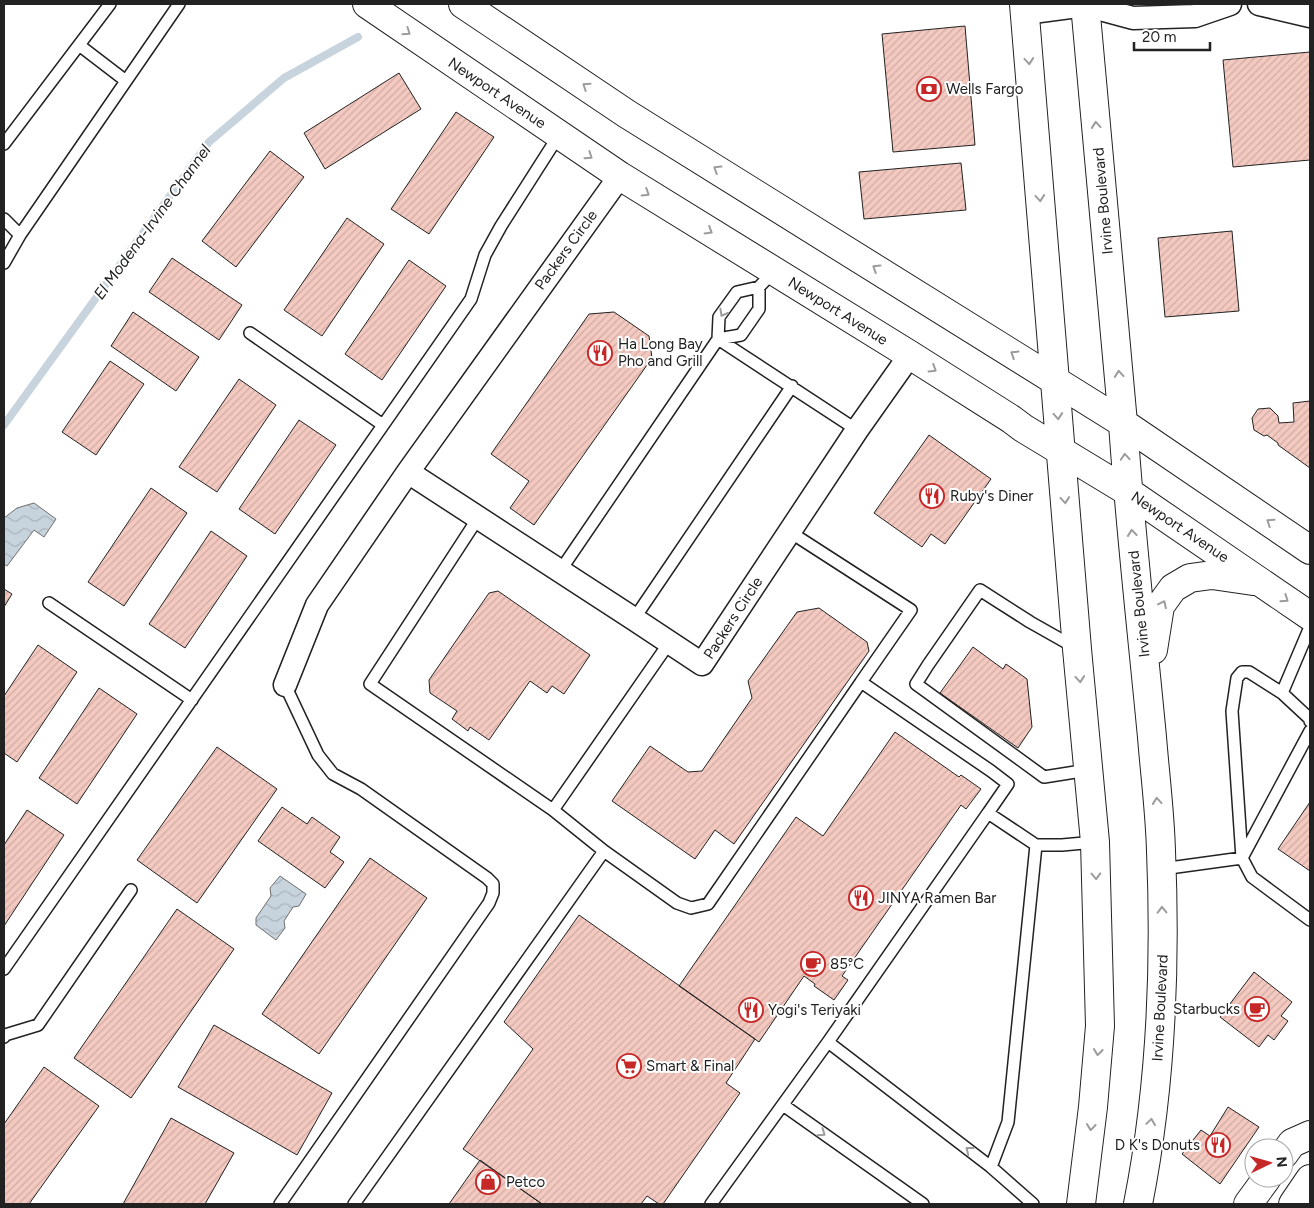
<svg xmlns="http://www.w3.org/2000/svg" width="1314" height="1208" font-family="Figtree,sans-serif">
	<defs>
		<pattern id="water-waves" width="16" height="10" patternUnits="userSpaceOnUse" patternTransform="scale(1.25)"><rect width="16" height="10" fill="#c7d3dd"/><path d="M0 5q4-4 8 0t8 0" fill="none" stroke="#abb5bd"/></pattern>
		<pattern id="building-hatch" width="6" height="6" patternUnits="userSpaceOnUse" patternTransform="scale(1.25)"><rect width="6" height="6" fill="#f3c9c0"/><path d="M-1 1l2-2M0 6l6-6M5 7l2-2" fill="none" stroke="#d0aca5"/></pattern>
	</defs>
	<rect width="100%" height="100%" fill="#fff"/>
	<!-- water -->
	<path fill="url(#water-waves)" stroke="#6f6f6f" d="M 34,503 L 56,519 L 44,537 L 34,530 L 7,566 L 4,564 L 4,518 L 17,508 Z
		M 280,876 L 306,894 L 299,906 L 293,907 L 284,921 L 285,928 L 276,940 L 256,925 L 256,918 L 271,896 L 270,888 Z"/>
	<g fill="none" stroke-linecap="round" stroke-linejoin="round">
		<!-- stream -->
		<path stroke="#c7d3dd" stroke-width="8" d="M 4,425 L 209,142 L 284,78 L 358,37"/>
	</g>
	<!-- building -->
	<path fill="url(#building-hatch)" stroke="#222" d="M 965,26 L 975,145 L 893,152 L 882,34 Z
		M 1310,52 L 1310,160 L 1233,167 L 1223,60 Z
		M 399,73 L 421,109 L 325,169 L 304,133 Z
		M 456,112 L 494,137 L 429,234 L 391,209 Z
		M 270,151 L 304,177 L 236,267 L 202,241 Z
		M 961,163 L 966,210 L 864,219 L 859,172 Z
		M 347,218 L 384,244 L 322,336 L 284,310 Z
		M 1232,231 L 1239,311 L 1165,317 L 1158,238 Z
		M 172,258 L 242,305 L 219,340 L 149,292 Z
		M 409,260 L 446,286 L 382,380 L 345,354 Z
		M 133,312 L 199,357 L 176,391 L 111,346 Z
		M 614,312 L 649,336 L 652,358 L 534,525 L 510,508 L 529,481 L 491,454 L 589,314 Z
		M 110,361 L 144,384 L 96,455 L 62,432 Z
		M 239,379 L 276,405 L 217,492 L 179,467 Z
		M 1310,401 L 1310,468 L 1278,445 L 1278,443 L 1267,435 L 1264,436 L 1254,430 L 1252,418 L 1258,409 L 1270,408 L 1278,416 L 1279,423 L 1294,422 L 1293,403 Z
		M 299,420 L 336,445 L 275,534 L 239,509 Z
		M 929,435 L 991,479 L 945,544 L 931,534 L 922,547 L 874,513 Z
		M 151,488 L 187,513 L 124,606 L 88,582 Z
		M 211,531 L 247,556 L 185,648 L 149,624 Z
		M 4,589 L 12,594 L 4,607 Z
		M 498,591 L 590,655 L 564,694 L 552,686 L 547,693 L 530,681 L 489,740 L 470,727 L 468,731 L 452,719 L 457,711 L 430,693 L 429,680 L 489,593 Z
		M 819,608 L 867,642 L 869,651 L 734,844 L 715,830 L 695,859 L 612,801 L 650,746 L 688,772 L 702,771 L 752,698 L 748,681 L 797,612 Z
		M 38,645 L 77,672 L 17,762 L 4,753 L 4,696 Z
		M 973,647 L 1003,669 L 1006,664 L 1027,679 L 1032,727 L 1018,748 L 940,693 Z
		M 99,688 L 137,714 L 77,804 L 39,778 Z
		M 895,732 L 959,777 L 961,775 L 981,789 L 966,809 L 961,805 L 842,976 L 848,980 L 834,1000 L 814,986 L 815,984 L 804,976 L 759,1042 L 679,986 L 796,817 L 823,836 Z
		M 217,747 L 277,789 L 197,903 L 137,860 Z
		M 1310,802 L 1310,871 L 1278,849 Z
		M 282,807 L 307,824 L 312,817 L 340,837 L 330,852 L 344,862 L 325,888 L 258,841 Z
		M 27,810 L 64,835 L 4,926 L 4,845 Z
		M 370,858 L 427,898 L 319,1054 L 262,1014 Z
		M 177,909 L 234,949 L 131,1098 L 74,1058 Z
		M 579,915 L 755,1039 L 726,1083 L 740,1093 L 663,1204 L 659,1204 L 647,1196 L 641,1204 L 542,1204 L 463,1149 L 533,1049 L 504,1022 Z
		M 1254,972 L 1292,1002 L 1281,1016 L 1288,1021 L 1274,1040 L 1268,1035 L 1259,1047 L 1220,1017 Z
		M 214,1025 L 332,1093 L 297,1155 L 178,1087 Z
		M 44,1067 L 99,1106 L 29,1204 L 4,1204 L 4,1124 Z
		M 1228,1107 L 1259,1127 L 1220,1184 L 1182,1154 L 1201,1130 L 1210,1136 Z
		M 171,1118 L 234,1153 L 205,1204 L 123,1204 Z
		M 480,1160 L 542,1204 L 449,1204 Z"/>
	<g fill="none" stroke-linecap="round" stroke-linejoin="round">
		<defs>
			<path id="service" d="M 79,45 L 126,81
				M 4,144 L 110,4
				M 4,219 L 20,235 L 4,263
				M 20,235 L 179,4
				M 759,287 L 759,309 L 741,335 L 718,339 L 719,317 L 737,292 L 759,287 L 774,271
				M 250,333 L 383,425
				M 478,518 L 370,684 L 553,810
				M 790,532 L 911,610 L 861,682
				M 560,571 L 718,339 L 857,430
				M 49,603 L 192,700
				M 634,619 L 792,386
				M 1310,627 L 1282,693 L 1310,719 L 1310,721
				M 1076,648 L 1030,622 L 980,590 L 928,665 L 916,684 L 1044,777 L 1088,770
				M 1310,731 L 1242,858 L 1252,877 L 1310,920
				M 604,851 L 553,810 L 669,643
				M 1162,869 L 1242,858 L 1232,711 L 1237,678 L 1242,672 L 1249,672 L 1282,693
				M 4,969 L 471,299 L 485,255 L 501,226 L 559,135
				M 4,1037 L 5,1035 L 38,1025 L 131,890
				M 828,1042 L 991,1167 L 1033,1204
				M 783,1105 L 923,1204
				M 991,1167 L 1008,1122 L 1036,845
				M 280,1204 L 489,903 L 493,893 L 493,884 L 487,878 L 361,789 L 333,774 L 318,755 L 285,685
				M 354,1204 L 604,851 L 677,903 L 691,908 L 708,904 L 861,682 L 991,771 L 1008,784 L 988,813
				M 711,1204 L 828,1042 L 988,813 L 1036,845 L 1062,845 L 1095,842"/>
			<path id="minor" d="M 1259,4 L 1310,16
				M 1085,5 L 1133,18 L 1195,16 L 1230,4
				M 1025,13 L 1085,5 L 1089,4
				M 408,472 L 634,619 L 702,664 L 857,430 L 910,355
				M 285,685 L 317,605 L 408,472 L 620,176"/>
			<path id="secondary" d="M 1284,1154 L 1292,1143 L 1310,1135
				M 1248,1204 L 1267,1178
				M 1293,1204 L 1310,1179"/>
			<path id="primary" d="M 367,4 L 620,176 L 910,355 L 1011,419 L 1023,428 L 1127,491 L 1310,616
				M 463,4 L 627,114 L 1123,423 L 1310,550
				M 1024,4 L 1077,649 L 1095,842 L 1100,1026 L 1093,1107 L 1081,1204
				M 1085,4 L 1123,423 C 1130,528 1142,632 1152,737 C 1155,775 1160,813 1161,851 C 1166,969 1161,1088 1138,1204
				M 1153,650 L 1160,606 L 1173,588 L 1190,578 L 1212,575 L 1253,581"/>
		</defs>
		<!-- service casing -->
		<use href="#service" stroke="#222" stroke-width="14"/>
		<!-- minor casing -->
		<use href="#minor" stroke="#222" stroke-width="25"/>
		<!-- secondary casing -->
		<use href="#secondary" stroke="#222" stroke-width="30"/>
		<!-- primary casing -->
		<use href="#primary" stroke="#222" stroke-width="30"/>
		<!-- service -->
		<use href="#service" stroke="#fff" stroke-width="11"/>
		<!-- minor -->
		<use href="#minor" stroke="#fff" stroke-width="22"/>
		<!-- secondary -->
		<use href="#secondary" stroke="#fff" stroke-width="28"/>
		<!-- primary -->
		<use href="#primary" stroke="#fff" stroke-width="28"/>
	</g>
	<!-- one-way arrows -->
	<defs><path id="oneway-chevron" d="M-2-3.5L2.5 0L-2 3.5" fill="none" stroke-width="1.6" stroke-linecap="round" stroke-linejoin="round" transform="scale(1.25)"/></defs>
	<g stroke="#9c9c9c">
		<use href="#oneway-chevron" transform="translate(407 32) rotate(35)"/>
		<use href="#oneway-chevron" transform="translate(1029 61) rotate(85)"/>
		<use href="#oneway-chevron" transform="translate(586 86) rotate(-146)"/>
		<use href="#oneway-chevron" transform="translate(1096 125) rotate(-95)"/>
		<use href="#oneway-chevron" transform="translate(589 156) rotate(34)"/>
		<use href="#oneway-chevron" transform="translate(717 169) rotate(-148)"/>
		<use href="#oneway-chevron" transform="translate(646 193) rotate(32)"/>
		<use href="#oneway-chevron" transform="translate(1040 198) rotate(85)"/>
		<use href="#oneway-chevron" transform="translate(709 231) rotate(31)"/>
		<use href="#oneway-chevron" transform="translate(876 268) rotate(-148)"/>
		<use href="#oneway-chevron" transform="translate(723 313) rotate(119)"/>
		<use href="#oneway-chevron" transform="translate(1014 354) rotate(-148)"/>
		<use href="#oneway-chevron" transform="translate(933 369) rotate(32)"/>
		<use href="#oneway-chevron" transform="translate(1119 374) rotate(-95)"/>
		<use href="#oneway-chevron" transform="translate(1058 416) rotate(85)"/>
		<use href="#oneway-chevron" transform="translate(1125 457) rotate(-94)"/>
		<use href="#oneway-chevron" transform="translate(1065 500) rotate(85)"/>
		<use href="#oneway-chevron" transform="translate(1270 522) rotate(-146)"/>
		<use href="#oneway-chevron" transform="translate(1132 533) rotate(-96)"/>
		<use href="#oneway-chevron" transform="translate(1285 599) rotate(34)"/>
		<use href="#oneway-chevron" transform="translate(1163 604) rotate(-64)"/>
		<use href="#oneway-chevron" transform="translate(1080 679) rotate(85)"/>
		<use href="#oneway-chevron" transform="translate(1157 801) rotate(-95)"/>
		<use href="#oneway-chevron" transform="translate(1096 876) rotate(88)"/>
		<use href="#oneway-chevron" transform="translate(1162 910) rotate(-91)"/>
		<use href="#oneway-chevron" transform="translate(1098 1052) rotate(96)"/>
		<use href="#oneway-chevron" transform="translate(1151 1122) rotate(-82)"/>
		<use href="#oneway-chevron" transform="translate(1091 1127) rotate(96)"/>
		<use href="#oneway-chevron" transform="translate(822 1133) rotate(35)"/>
		<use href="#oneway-chevron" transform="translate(969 1150) rotate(-142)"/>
	</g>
	<!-- icons -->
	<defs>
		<symbol id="bank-ring" viewBox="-11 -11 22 22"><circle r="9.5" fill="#fff" stroke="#c62828" stroke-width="1.5"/><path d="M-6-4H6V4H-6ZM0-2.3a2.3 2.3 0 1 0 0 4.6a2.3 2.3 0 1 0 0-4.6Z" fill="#c62828"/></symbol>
		<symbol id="restaurant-ring" viewBox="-11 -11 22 22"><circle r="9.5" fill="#fff" stroke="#c62828" stroke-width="1.5"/><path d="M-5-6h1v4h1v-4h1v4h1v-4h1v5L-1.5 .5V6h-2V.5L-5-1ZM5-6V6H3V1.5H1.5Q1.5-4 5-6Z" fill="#c62828"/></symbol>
		<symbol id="cafe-ring" viewBox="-11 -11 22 22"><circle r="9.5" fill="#fff" stroke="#c62828" stroke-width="1.5"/><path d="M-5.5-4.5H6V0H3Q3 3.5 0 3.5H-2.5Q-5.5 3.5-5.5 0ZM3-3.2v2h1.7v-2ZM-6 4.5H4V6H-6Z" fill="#c62828"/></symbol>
		<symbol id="supermarket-ring" viewBox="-11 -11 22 22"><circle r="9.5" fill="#fff" stroke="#c62828" stroke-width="1.5"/><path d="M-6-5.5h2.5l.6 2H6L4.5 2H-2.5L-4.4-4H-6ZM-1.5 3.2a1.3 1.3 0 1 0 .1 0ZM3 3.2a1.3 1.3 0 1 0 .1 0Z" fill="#c62828"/></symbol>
		<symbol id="shop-ring" viewBox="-11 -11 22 22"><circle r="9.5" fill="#fff" stroke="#c62828" stroke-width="1.5"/><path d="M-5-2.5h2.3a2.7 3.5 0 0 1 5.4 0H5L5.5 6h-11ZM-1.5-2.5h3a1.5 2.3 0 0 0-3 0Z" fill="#c62828"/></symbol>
	</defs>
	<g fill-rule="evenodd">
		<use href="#bank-ring" x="915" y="75" width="28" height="28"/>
		<use href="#restaurant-ring" x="586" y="339" width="28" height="28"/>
		<use href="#restaurant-ring" x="918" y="482" width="28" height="28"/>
		<use href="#restaurant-ring" x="847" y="884" width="28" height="28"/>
		<use href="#cafe-ring" x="799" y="950" width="28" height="28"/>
		<use href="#cafe-ring" x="1243" y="995" width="28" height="28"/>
		<use href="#restaurant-ring" x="737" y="996" width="28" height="28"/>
		<use href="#supermarket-ring" x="615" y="1052" width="28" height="28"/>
		<use href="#restaurant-ring" x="1204" y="1131" width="28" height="28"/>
		<use href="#shop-ring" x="474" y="1168" width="28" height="28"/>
	</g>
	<g text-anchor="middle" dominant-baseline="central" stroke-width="4" stroke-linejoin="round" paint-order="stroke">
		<!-- poi labels -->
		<g font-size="15" fill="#222" stroke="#fff" text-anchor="start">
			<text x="946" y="89">Wells Fargo</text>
			<text x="618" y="344">Ha Long Bay<tspan x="618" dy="17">Pho and Grill</tspan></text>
			<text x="950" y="496">Ruby's Diner</text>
			<text x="878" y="898">JINYA Ramen Bar</text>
			<text x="830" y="964">85°C</text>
			<text x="1240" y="1009" text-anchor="end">Starbucks</text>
			<text x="768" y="1010">Yogi's Teriyaki</text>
			<text x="646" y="1066">Smart &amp; Final</text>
			<text x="1200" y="1145" text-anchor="end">D K's Donuts</text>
			<text x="506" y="1182">Petco</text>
		</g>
		<!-- street labels -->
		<g font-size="15" fill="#222" stroke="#fff">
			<text transform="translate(497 93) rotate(34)">Newport Avenue</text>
			<text transform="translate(1103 201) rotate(-95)">Irvine Boulevard</text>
			<text transform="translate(566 250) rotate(-54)">Packers Circle</text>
			<text transform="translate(838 311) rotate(32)">Newport Avenue</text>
			<text transform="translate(1180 527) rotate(34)">Newport Avenue</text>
			<text transform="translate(1139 604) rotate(-96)">Irvine Boulevard</text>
			<text transform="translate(733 618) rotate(-57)">Packers Circle</text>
			<text transform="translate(1160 1008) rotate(-87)">Irvine Boulevard</text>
		</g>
		<!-- water labels -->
		<g font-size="16" font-style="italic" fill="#222" stroke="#fff">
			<text transform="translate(152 222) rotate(-54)">El Modena-Irvine Channel</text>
		</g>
	</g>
	<!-- border -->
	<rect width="1314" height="1208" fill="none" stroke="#222222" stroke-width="10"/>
	<!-- north arrow -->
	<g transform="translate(1269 1163) rotate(85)"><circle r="24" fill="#ffffff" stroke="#a7a7a7"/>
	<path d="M0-4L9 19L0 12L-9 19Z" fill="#c62828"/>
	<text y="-8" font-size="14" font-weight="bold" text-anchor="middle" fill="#222222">N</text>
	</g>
	<!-- scale -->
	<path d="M1134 42v8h76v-8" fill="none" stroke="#222222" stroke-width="2.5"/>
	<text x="1142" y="42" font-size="15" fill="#222222" stroke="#ffffff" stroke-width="4" paint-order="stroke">20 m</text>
</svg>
